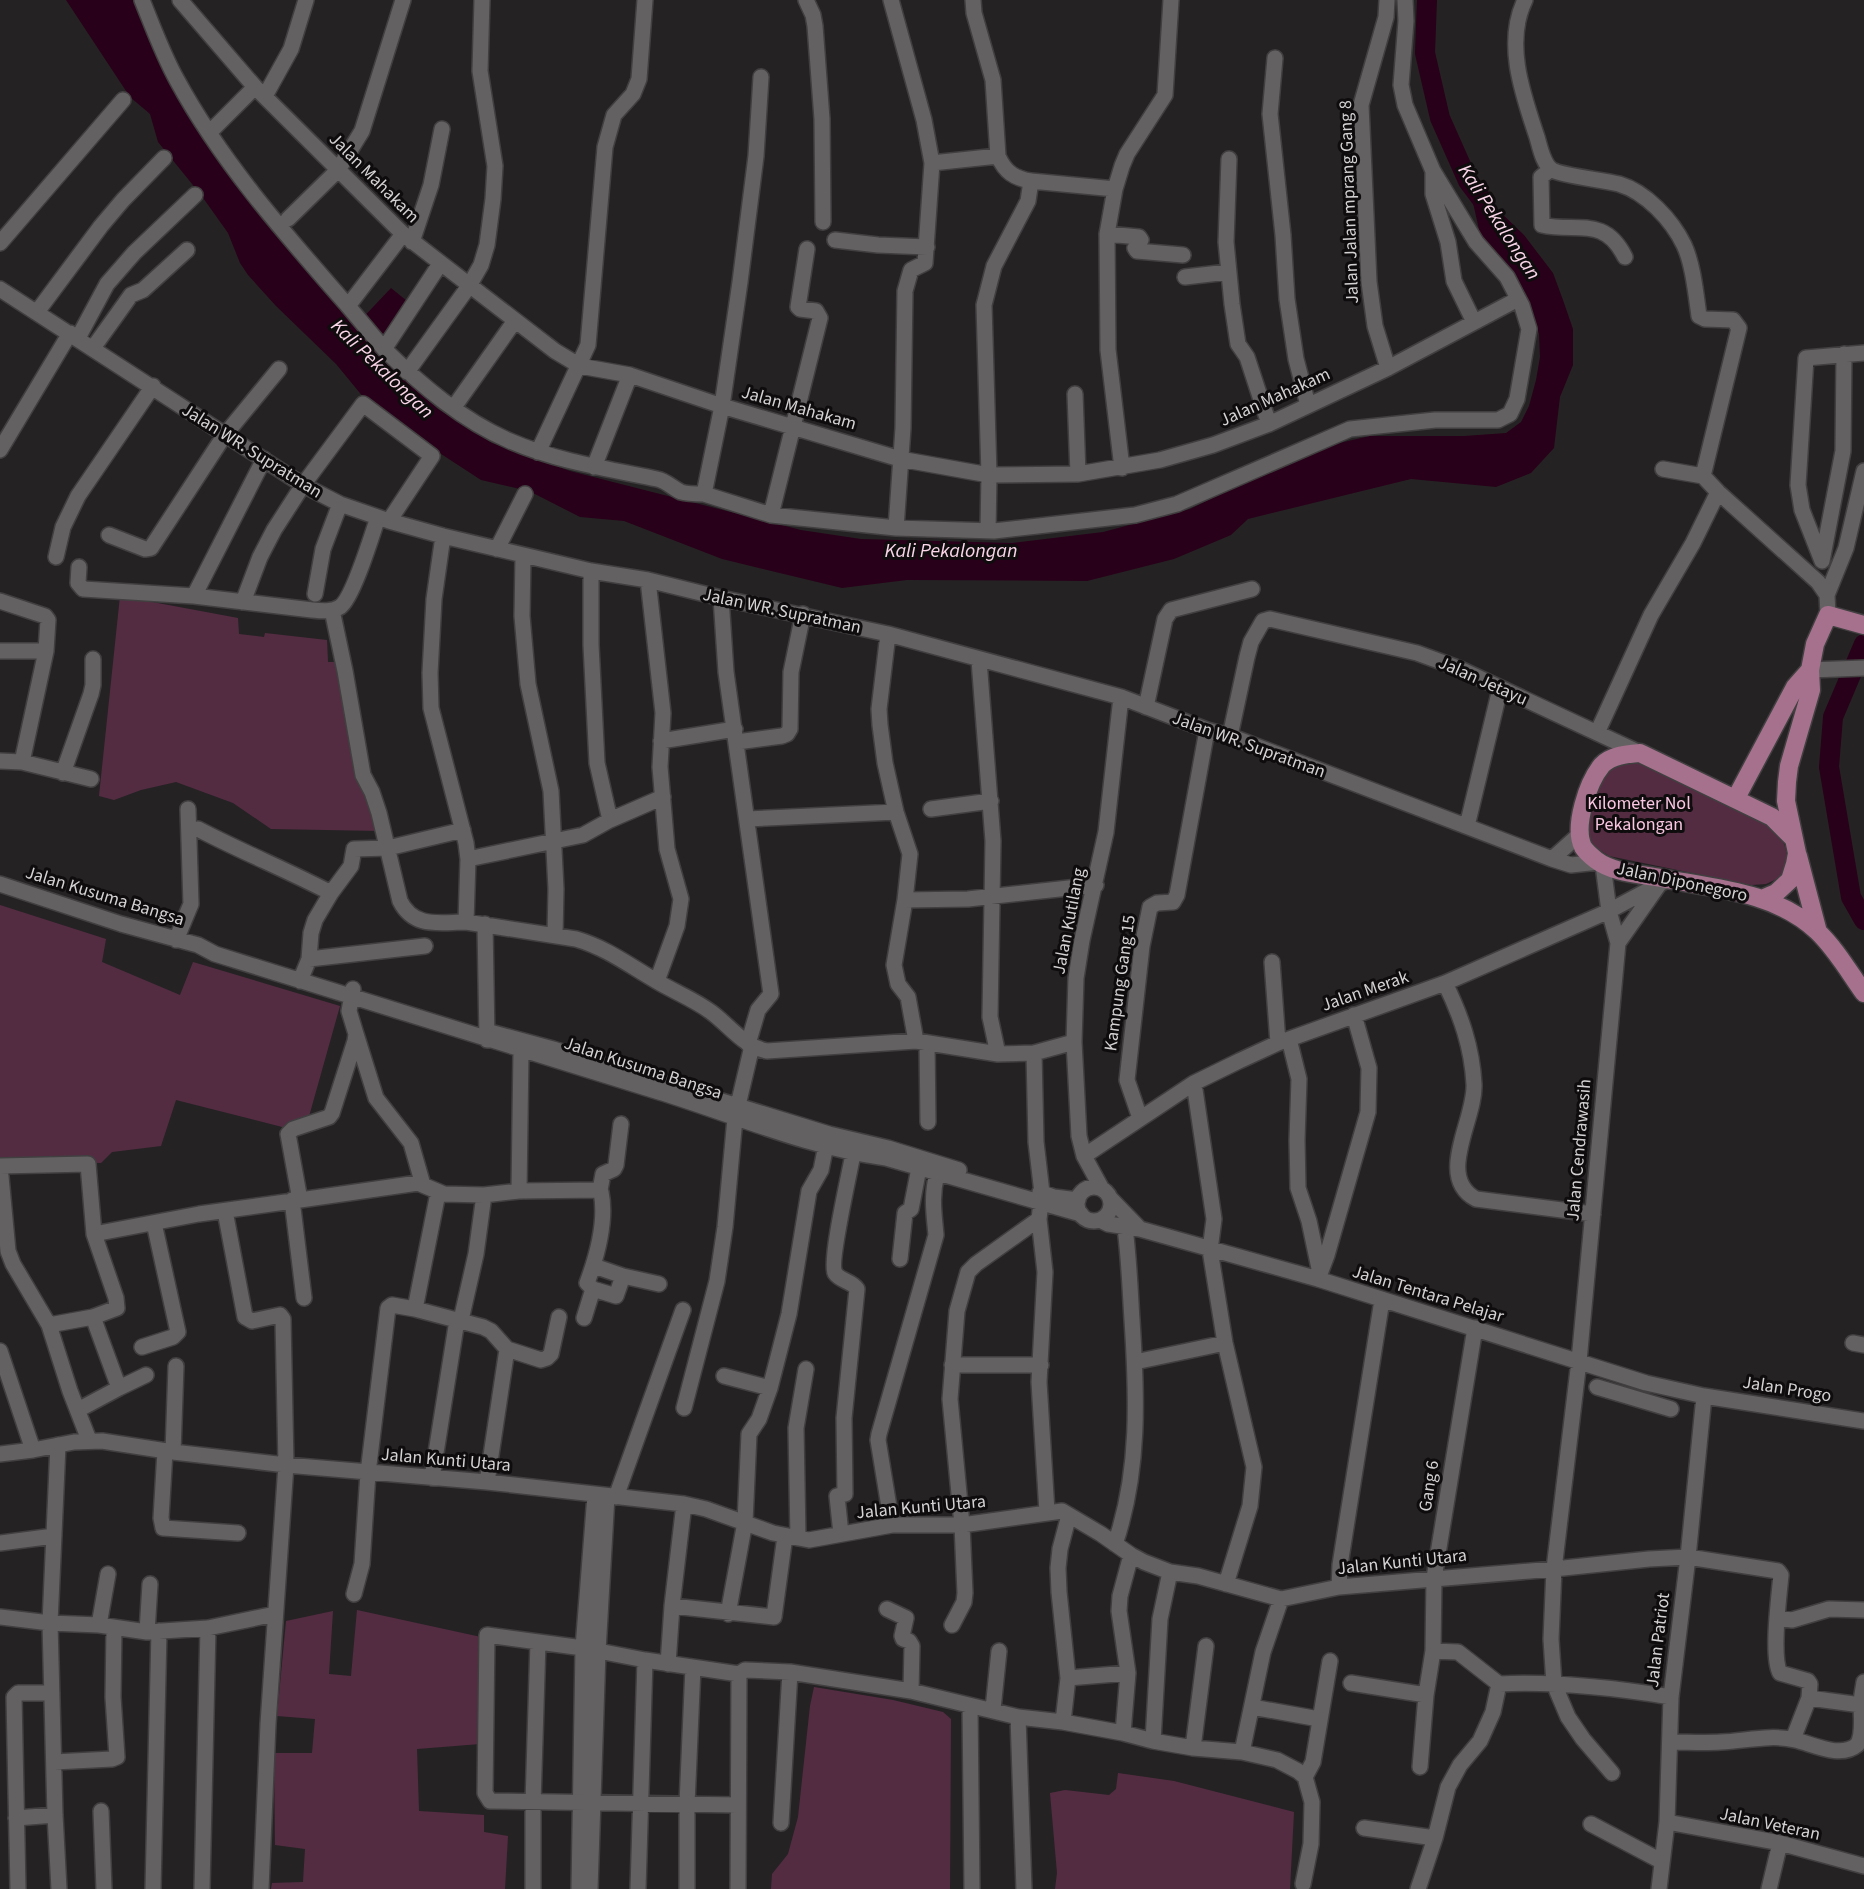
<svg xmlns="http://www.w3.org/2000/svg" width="1864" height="1889" font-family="'Source Sans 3',sans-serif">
	<rect width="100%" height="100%" fill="#252224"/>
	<!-- green -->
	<path fill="#542c42" d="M 120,596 L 238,618 L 239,634 L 264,637 L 265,633 L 327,640 L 328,662 L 341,662 L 382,831 L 271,829 L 233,803 L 176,782 L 141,790 L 114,800 L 99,796 Z
		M 1625,760 L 1642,763 L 1769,822 C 1785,841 1791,851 1783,876 L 1766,884 L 1751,885 L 1609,856 C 1604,852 1596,849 1593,845 C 1576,824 1594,787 1609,770 C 1613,766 1620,763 1625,760 Z
		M 0,905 L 106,939 L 102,962 L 180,995 L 193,962 L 340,1006 L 308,1120 L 290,1129 L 176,1100 L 161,1146 L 112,1152 L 101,1163 L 0,1161 Z
		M 357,1610 L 481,1637 L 480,1744 L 417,1749 L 419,1811 L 484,1815 L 484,1832 L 508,1836 L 505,1889 L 271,1889 L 272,1883 L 303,1882 L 305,1849 L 275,1845 L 274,1753 L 312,1753 L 315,1719 L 277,1716 L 286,1621 L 333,1611 L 329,1674 L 351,1676 Z
		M 814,1687 L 893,1700 L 943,1712 L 951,1719 L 950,1889 L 771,1889 L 772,1874 L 788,1854 L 798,1817 L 810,1706 Z
		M 1118,1773 L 1174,1781 L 1294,1812 L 1290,1889 L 1055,1889 L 1057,1873 L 1050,1793 L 1065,1790 L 1109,1795 L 1116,1789 Z"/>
	<!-- water -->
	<path fill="#290019" d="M 66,0 L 137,0 L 184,105 L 356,325 L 391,288 L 412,305 L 379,357 L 438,409 L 492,443 L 570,471 L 801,530 L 861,539 L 1012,543 L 1103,532 L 1190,509 L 1313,449 L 1370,436 L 1464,436 L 1506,433 L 1521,422 L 1529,406 L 1536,380 L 1540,357 L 1539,334 L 1531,307 L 1520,285 L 1483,247 L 1468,181 L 1524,235 L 1553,273 L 1563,300 L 1573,329 L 1573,365 L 1560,397 L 1554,448 L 1531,473 L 1496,487 L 1411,479 L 1248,519 L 1231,535 L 1174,559 L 1087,581 L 907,580 L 842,588 L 722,559 L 624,521 L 580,517 L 529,491 L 481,480 L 415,437 L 364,398 L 336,364 L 276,306 L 248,275 L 240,263 L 228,233 L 201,195 L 158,142 L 150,114 L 130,97 Z"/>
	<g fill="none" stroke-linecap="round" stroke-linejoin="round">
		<!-- river -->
		<path stroke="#290019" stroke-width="20" d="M 1427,0 L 1425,53 L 1440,118 L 1468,181 L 1483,201
			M 1864,644 L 1833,717 L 1829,767 L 1851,897 L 1864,920"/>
		<defs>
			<path id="minor" d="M 142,0 C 153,27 163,55 177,80 C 222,163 286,235 348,306 L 403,234
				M 180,0 L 255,87 L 403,234 L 555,351 L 580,366 L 630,375 L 722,406 L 900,459 L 989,475 L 1078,474 L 1160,460 L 1213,445 L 1269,424 L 1388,368 L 1518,299
				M 806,0 L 813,15 L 815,26 L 822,119 L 823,222
				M 891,0 L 924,120 L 932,163 L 925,263 L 911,270 L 905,291 L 903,428 L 896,528
				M 973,0 L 974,13 L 993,80 L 998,156 C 1005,172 1014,178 1031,181 L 1028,201 L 994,266 L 984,305 L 989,475 L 988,531
				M 1387,0 L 1386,17 L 1361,105 L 1369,282 L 1375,326 L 1388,368
				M 1525,0 C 1504,43 1523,95 1537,137 C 1540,147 1543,164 1552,170 C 1563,176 1604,180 1619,184 C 1646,192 1672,220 1684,245 C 1693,264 1696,295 1699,316 L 1705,319 L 1733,320 L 1739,328 L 1703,476 L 1718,492 L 1818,582 L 1827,595 L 1828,615
				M 1275,58 L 1270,114 L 1283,235 L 1287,299 L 1296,359 L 1308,405
				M 265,96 L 291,49 L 306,0
				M 210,132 L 255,87
				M 1229,159 L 1226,242 L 1232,304 L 1238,344 L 1247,357 L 1269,424
				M 932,163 L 998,156
				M 1551,169 L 1541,177 L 1542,225 C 1576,233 1604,215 1625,257
				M 1433,171 L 1433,194 L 1448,242 L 1454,281 L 1474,322
				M 1031,181 L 1115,189
				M 288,219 L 338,170 L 362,131 L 403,0
				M 1107,234 L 1139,237 L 1141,240 L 1135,248 L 1137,251 L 1183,255
				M 835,240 L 878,245 L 927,247
				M 412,242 L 431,185 L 442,129
				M 0,243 L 123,100
				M 440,264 L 384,349 C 421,385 463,421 510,441 C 556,461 608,469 657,479 C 667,481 672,488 681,492 C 687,494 697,494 704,494 L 722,406 L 740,282 L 756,156 L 761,77
				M 1185,277 L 1228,272
				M 0,289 L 303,485 L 340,504 L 389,521 L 443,536 L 591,571 L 648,580 L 721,598 L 888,634 L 1121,697 L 1207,730 L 1230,736 L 1552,859 L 1571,865 L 1599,862
				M 348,306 L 384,349
				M 37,312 L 101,226 L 123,200 L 164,158
				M 78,338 L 107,284 L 134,253 L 195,195
				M 93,348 L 131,295 L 143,290 L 187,250
				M 407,372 L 469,286 L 481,265 L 487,245 L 493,199 L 495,166 L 480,71 L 482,0
				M 1075,394 L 1078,474
				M 454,407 L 514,322
				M 0,450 L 70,333
				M 538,452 L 588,345 L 605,147 L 614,115 L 633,94 L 639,79 L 645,0
				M 264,459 L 194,596 L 312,610 C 322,611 332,612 340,607 C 353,598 372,535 378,517
				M 594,467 L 630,375
				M 1122,468 L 1108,350 L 1107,234 L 1115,189 L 1122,166 L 1127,154 L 1165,95 L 1171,0
				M 1663,469 L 1703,476
				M 704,494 L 771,515 L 896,528 L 994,531 L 1135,515 L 1177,504 L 1350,429 L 1435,420 L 1498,420 L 1510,414 L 1517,399 L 1529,329 L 1522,306 L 1507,277 L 1476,242 L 1433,171 L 1405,105 L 1401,85 L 1406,21 L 1405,0
				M 771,515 L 820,318 L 816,311 L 800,309 L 798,307 L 807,249
				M 109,535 L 145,549 L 151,548 L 224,436 L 279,369
				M 443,536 L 434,599 L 430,673 L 431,708 L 466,843 L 468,859 L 466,922 L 576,939 C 607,948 630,966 658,982 C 675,992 695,1000 711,1012 C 729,1025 744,1047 767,1051 L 916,1041 L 998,1054 L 1034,1053 L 1074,1042
				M 497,549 L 525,494
				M 523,556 L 522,616 L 528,684 L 551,791 L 556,889 L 555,935
				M 56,557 L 63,527 L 78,496 L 153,386
				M 1822,561 L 1802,510 L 1798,485 L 1806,358 L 1864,353
				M 1822,561 L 1843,451 L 1844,354
				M 79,567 L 78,583 L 83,589 L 194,596
				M 591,571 L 591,645 L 597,763 L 610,820
				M 648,580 L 663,713 L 660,767 L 667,849 L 681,899 L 677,926 L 657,981
				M 315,594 L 323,549 L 340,504
				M 1827,595 L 1846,548 L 1864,471
				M 721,598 L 726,672 L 771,994 L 758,1010 L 748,1044
				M 0,601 L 45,616 L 48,620 L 46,651 L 22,762
				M 243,602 L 260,557 L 274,530 L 303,485 L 363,404 L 432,456 L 389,521
				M 332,610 L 345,671 L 363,775 L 372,792 L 379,813 L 400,901 C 414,929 440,922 466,922
				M 888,634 L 879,709 L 880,725 L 885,763 L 896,812 L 910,854 L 905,900 L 894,965 L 898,984 L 908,997 L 916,1041
				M 0,651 L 46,651
				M 979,660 L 993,841 L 990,1017 L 998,1054
				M 1810,670 L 1864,668
				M 1146,707 L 1165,619 L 1171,610 L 1252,589
				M 1597,733 L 1651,615 L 1693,543 L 1718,492
				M 1230,736 L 1247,657 L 1251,642 L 1263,621 L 1270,619 L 1417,653 L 1458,668 L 1640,753
				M 661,741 L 735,729
				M 737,742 L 782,736 L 787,734 L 790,729 L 791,672 L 803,614
				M 0,761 L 22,762 L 91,779
				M 63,773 L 91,694 L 93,685 L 93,659
				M 931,809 L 991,801
				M 747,819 L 896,812
				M 1467,826 L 1500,689
				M 198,829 C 242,852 287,870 331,893
				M 468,859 L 583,835 L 610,820 L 663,797
				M 1552,859 L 1581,833
				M 1603,865 L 1609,911 L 1618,943 L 1579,1361 L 1554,1569 L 1551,1639 L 1554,1684 L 1568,1717 L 1583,1739 L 1612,1773
				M 0,884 L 121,924 L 198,945 L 215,954 C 363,1000 511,1046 659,1092 C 734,1115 808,1148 886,1158 L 1081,1214
				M 905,900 L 968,899 L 1096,885
				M 485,924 L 487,1040
				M 176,940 L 191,904 L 188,809
				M 1618,943 L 1658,886
				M 309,959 L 425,946
				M 1272,962 L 1278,1043
				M 300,981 L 309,959 L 311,933 L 315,920 L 331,893 L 351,866 L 354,849 L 388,848 L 463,830
				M 1445,983 C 1461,1016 1472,1047 1474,1084 C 1476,1119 1435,1177 1476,1199 L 1593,1214
				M 490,1032 L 553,1049 L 829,1134 L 888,1148 L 959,1170
				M 356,1034 L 376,1098 L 411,1143 L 423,1185
				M 1289,1039 L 1299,1079 L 1297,1140 L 1298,1188 L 1309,1221 L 1320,1273
				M 927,1043 L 928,1122
				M 1034,1053 L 1036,1142 L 1042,1193
				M 1194,1083 L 1214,1219 L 1210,1250 L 1225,1343 L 1254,1467 L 1250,1506 L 1226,1584
				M 1140,1118 L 1127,1080 L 1142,946 L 1150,907 L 1157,903 L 1173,902 L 1177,895 L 1207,730
				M 1084,1156 L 1194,1083 L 1239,1061 L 1278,1043 L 1445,983 L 1609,911 L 1669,879
				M 0,1166 L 8,1251 L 13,1264 L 49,1325 L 70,1391 L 89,1440
				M 0,1166 L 88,1164 L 94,1234
				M1077 1204a17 17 0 1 1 34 0a17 17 0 1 1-34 0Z
				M 1102,1189 L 1084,1156 L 1079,1136 L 1074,1042 L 1076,978 L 1082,940 L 1106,832 L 1121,697
				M 600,1190 L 603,1174 L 614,1169 L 616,1165 L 621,1124
				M 519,1191 L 599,1190 L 601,1192 C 607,1221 597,1256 587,1283 L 593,1289 L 584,1318
				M 1040,1192 L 1054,1197 L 1078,1200
				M 438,1193 L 415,1309 L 483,1327 L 491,1331 L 507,1349 L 541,1360 L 547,1358 L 551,1354 L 559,1317
				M 1110,1198 L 1140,1229
				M 292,1200 L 304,1298
				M 300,1200 L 418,1183 L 444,1194 L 484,1195 L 519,1191 L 521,1051
				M 225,1211 L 245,1317 L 252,1321 L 280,1315 L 283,1319 L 286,1465 L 268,1724 L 261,1889
				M 1039,1219 L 1045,1272 L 1039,1382 L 1047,1512
				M 1100,1220 L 1108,1224 L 1140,1229 L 1318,1279 L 1646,1383 L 1704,1396 L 1864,1421
				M 900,1259 L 905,1213 L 911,1209 L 919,1168
				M 623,1276 L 659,1284
				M 1318,1279 L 1327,1255 L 1368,1112 L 1369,1068 L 1354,1015
				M 593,1289 L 616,1296 L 623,1276 L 594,1266
				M 461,1320 L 476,1254 L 484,1195
				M 49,1325 L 93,1317 L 117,1308 L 116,1298 L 94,1234 L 199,1214 L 300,1200 L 288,1134 L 293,1129 L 329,1117 L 332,1113 L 355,1041 L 356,1034 L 349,1011 L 353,989
				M 1853,1343 L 1864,1345
				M 142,1347 L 173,1337 L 178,1332 L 154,1223
				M 0,1351 L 33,1450
				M 1135,1362 L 1225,1343
				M 952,1365 L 1041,1365
				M 724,1376 L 770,1388
				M 1597,1387 L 1671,1409
				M 119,1388 L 146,1375
				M 684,1408 L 717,1281 L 725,1227 L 735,1118 L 752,1046
				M 78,1410 L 119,1388 L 93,1317
				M 58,1445 L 50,1623 L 55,1815 L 59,1889
				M 165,1451 L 161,1518 L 163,1528 L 238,1533
				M 173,1452 L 176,1366
				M 0,1454 L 33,1450 L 74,1442 L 102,1441 L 173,1452 L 286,1465 L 487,1482 L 684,1504 L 706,1509 L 773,1533 L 809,1540 L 892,1525 L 962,1525 L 1062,1511 L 1101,1534 L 1131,1555 L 1144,1562 L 1170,1572 L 1198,1576 L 1281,1599 L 1339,1587 L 1554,1569 L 1649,1559 L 1688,1557 L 1778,1571 L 1781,1575 C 1779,1597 1771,1656 1780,1673 L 1808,1681 L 1810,1684 L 1809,1698 L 1861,1705
				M 432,1478 L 457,1320
				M 487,1482 L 507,1349
				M 616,1497 L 683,1310
				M 892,1525 L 878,1440 L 879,1434 L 936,1235 C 934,1213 931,1196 937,1174
				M 841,1534 L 837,1496 L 845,1494 L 844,1418 L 857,1289 C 852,1281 840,1281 835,1273 C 829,1262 850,1171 853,1154
				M 798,1538 L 796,1428 L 806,1369
				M 0,1543 L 54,1536
				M 1115,1544 C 1140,1471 1137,1395 1132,1320 C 1130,1289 1129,1258 1125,1228
				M 1339,1587 L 1340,1565 L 1382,1300
				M 354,1594 L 362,1564 L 368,1473 L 388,1308 L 392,1305 L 415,1309
				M 672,1606 L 774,1617 L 785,1536
				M 887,1609 L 906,1618 L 902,1636 L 903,1639 L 909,1641 L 912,1646 L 911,1691
				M 728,1614 L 745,1522 L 749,1434 L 759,1419 L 770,1388 L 789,1314 L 809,1191 L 821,1170 L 826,1145
				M 0,1617 L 50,1623 L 99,1625 L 147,1632 L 208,1628 L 275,1614
				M 1777,1618 L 1792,1620 L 1829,1609 L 1864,1610
				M 99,1625 L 108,1574
				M 952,1625 L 964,1602 L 965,1593 L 962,1525 L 950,1399 L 957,1311 L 968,1272 L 976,1264 L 1039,1219 L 1041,1203
				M 147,1632 L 150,1584
				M 1433,1651 L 1458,1652 L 1499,1684
				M 668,1664 L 672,1606 L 684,1504
				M 1068,1678 L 1128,1673
				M 1351,1683 L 1426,1695
				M 970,1706 L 972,1889
				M 1252,1707 L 1319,1719
				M 993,1709 L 999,1651
				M 1018,1717 L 1024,1889
				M 1063,1722 L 1068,1678 L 1059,1592 L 1058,1568 L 1060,1549 L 1069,1515
				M 1123,1733 L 1128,1673 L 1119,1611 L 1120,1596 L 1131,1555
				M 1793,1739 L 1809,1698
				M 1153,1741 L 1160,1619 L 1170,1572
				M 1671,1742 C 1687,1742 1705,1743 1721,1742 C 1746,1741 1770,1734 1795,1740 C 1813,1744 1840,1759 1857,1745 C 1864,1735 1861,1717 1861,1705 C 1861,1697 1863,1690 1864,1682
				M 1193,1748 L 1206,1646
				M 1242,1752 L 1263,1652 L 1281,1599
				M 54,1762 L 112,1759 L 117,1757 L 113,1697 L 114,1628
				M 1420,1767 L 1426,1695 L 1433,1651 L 1434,1578 L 1475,1328
				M 1305,1777 L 1313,1762 L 1330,1661
				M 738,1805 L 490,1801 L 485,1793 L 487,1635 L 583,1648 L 645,1660 L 739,1674 L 745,1670 L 790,1672 L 911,1691 L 1018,1717 L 1063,1722 L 1123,1733 L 1153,1741 L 1193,1748 L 1242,1752 L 1277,1760 L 1298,1771 L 1305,1777 L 1312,1802 L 1311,1844 L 1303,1884
				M 101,1811 L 104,1889
				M 16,1818 L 55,1815
				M 1667,1822 L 1780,1843 L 1864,1866
				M 781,1823 L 790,1672
				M 1591,1824 L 1661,1861
				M 1364,1828 L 1435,1838
				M 18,1889 L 14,1697 L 18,1693 L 52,1693
				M 153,1889 L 159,1631
				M 202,1889 L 208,1628
				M 533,1889 L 533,1803 L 538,1642
				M 579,1889 L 583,1648 L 595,1495
				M 590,1889 L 598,1651 L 607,1496
				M 638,1889 L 645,1660
				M 687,1889 L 687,1804 L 693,1667
				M 738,1889 L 739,1674
				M 1418,1889 L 1435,1838 L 1448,1787 L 1460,1765 L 1480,1741 L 1493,1712 L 1499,1684 C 1556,1681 1615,1688 1671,1697
				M 1659,1889 L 1667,1822 L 1671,1697 L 1688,1557 L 1704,1396
				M 1769,1889 L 1780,1843"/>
			<path id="major" d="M 1736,798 L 1795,687 L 1810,670
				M 1794,839 L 1772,817 L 1640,753 C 1628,754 1612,755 1602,765 C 1588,782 1573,826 1583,847 C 1586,852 1591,856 1596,860 C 1613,873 1640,874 1661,878 C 1714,888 1776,892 1817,931 C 1836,949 1849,972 1864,993
				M 1798,856 L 1818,932
				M 1762,899 L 1776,893 L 1790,880 L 1795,864 L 1797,853 L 1786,801 L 1787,782 L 1789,766 L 1811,690 L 1810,670 L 1815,644 L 1828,615 L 1864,625"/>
		</defs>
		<!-- minor casing -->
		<use href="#minor" stroke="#413f40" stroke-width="18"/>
		<!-- major casing -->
		<use href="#major" stroke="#413f40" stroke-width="21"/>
		<!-- minor -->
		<use href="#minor" stroke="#646162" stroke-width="15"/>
		<!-- major -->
		<use href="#major" stroke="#a5718d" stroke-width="18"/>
	</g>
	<g text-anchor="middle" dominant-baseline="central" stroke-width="6" stroke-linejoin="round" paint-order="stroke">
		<!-- street labels -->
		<g font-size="18" fill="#d4d2d3" stroke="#0e0c0d">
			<text transform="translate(374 178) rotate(45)">Jalan Mahakam</text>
			<text transform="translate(1349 202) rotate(-92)">Jalan Jalan mprang Gang 8</text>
			<text transform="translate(1275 397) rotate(-24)">Jalan Mahakam</text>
			<text transform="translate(799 408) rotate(16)">Jalan Mahakam</text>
			<text transform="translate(252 451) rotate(32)">Jalan WR. Supratman</text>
			<text transform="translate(782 611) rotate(12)">Jalan WR. Supratman</text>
			<text transform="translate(1483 681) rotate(24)">Jalan Jetayu</text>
			<text transform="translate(1249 745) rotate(20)">Jalan WR. Supratman</text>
			<text transform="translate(1682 882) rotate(12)">Jalan Diponegoro</text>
			<text transform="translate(105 896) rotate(17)">Jalan Kusuma Bangsa</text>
			<text transform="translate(1069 921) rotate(-79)">Jalan Kutilang</text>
			<text transform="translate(1120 983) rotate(-82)">Kampung Gang 15</text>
			<text transform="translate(1365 991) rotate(-19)">Jalan Merak</text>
			<text transform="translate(643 1068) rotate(18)">Jalan Kusuma Bangsa</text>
			<text transform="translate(1579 1150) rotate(-85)">Jalan Cendrawasih</text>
			<text transform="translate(1428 1294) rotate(17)">Jalan Tentara Pelajar</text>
			<text transform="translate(1787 1389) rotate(9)">Jalan Progo</text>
			<text transform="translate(446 1460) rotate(5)">Jalan Kunti Utara</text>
			<text transform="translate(1429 1486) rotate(-81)">Gang 6</text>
			<text transform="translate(921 1507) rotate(-5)">Jalan Kunti Utara</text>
			<text transform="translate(1402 1562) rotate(-6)">Jalan Kunti Utara</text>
			<text transform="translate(1658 1640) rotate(-83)">Jalan Patriot</text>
			<text transform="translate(1770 1824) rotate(12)">Jalan Veteran</text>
		</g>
		<!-- park labels -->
		<g font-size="18" fill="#fbc6e1" stroke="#0e0c0d">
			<text x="1639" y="803">Kilometer Nol<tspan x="1639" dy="21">Pekalongan</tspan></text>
		</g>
		<!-- water labels -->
		<g font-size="20" font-style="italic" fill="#fad6e8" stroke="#0e0c0d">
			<text transform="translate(1499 222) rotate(57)">Kali Pekalongan</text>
			<text transform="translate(382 369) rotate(44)">Kali Pekalongan</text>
			<text x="951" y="551">Kali Pekalongan</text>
		</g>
	</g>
</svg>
